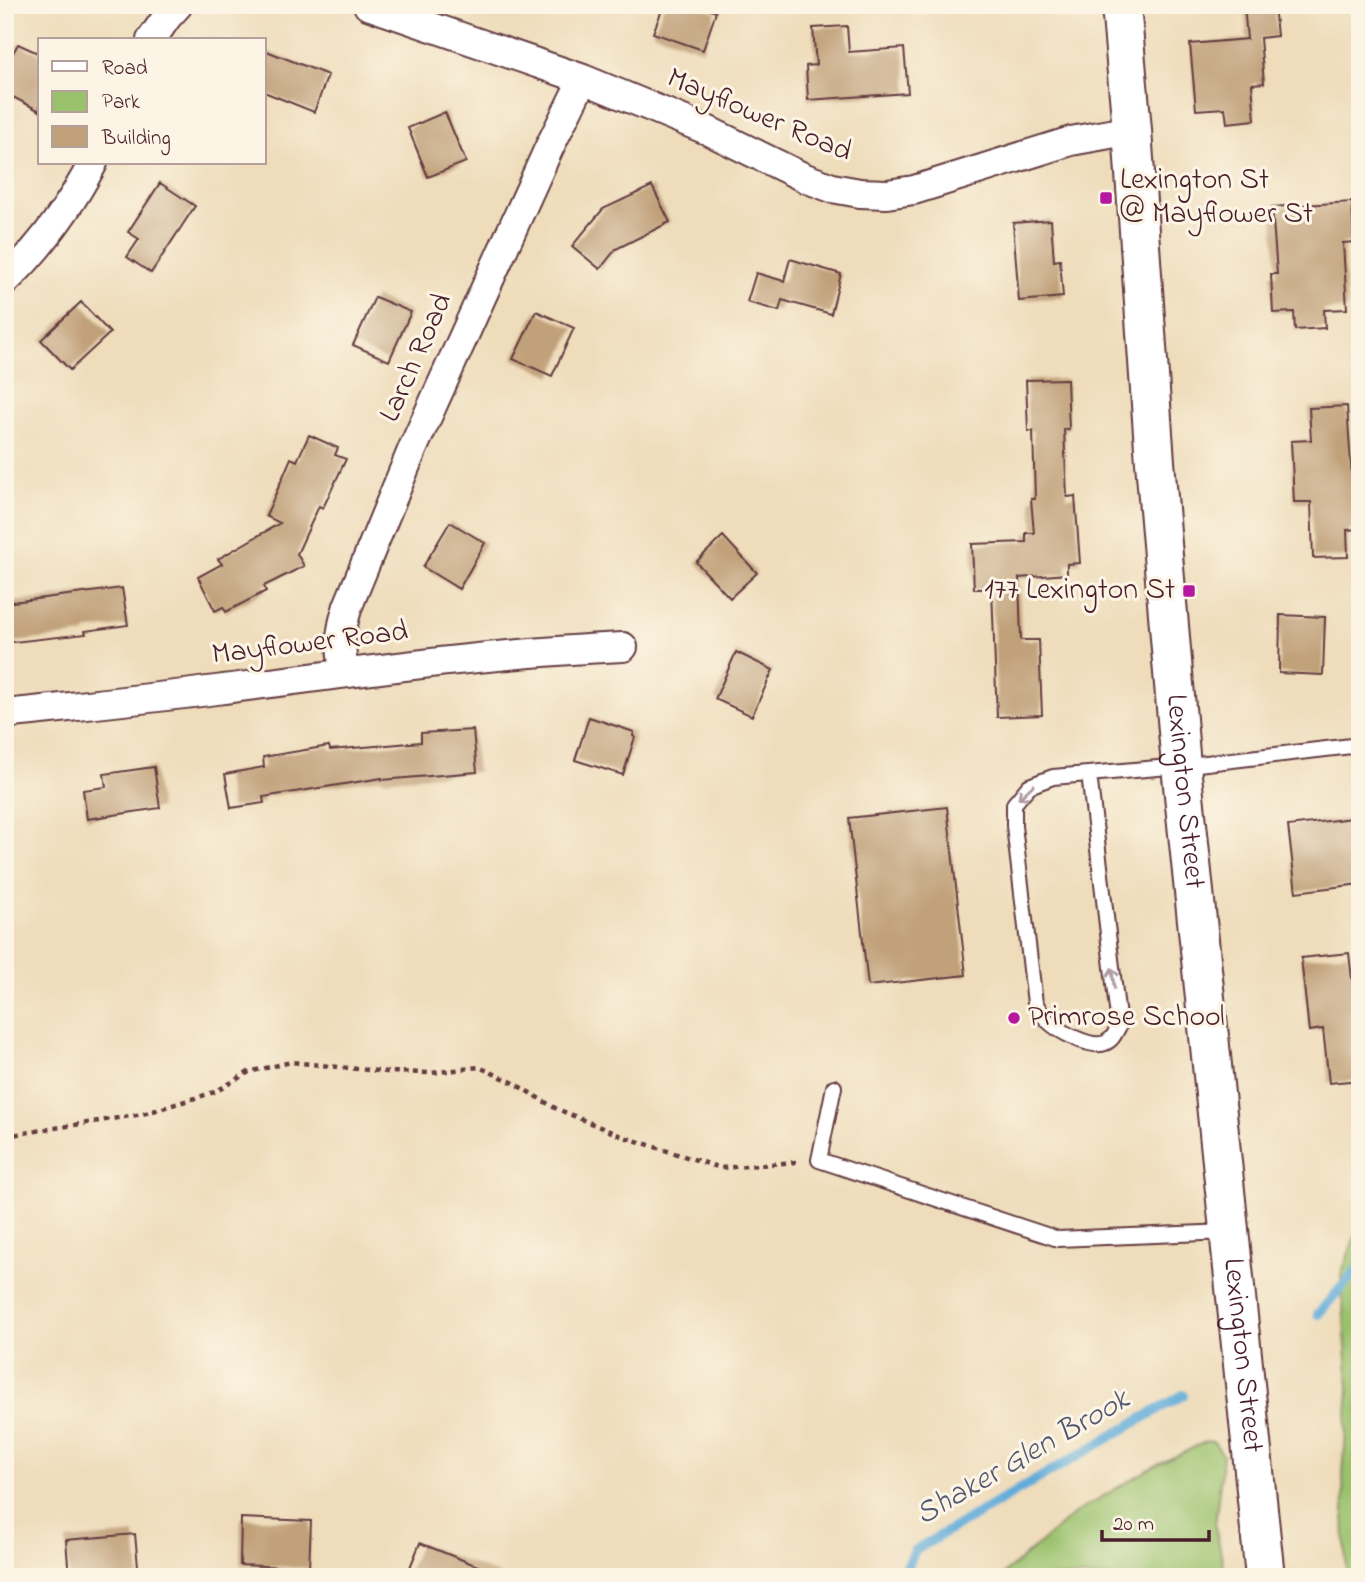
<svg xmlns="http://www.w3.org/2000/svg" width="1365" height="1582" font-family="'Indie Flower',sans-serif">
	<rect width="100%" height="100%" fill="#fcf5e5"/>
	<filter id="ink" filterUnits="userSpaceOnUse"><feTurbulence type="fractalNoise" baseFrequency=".0143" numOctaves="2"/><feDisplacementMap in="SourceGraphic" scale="14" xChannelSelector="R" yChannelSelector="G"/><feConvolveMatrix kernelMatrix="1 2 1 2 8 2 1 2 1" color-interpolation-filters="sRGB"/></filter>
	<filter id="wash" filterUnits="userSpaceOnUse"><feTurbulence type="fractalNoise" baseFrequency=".00686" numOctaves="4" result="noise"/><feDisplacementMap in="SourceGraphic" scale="28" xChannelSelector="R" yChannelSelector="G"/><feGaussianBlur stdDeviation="1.57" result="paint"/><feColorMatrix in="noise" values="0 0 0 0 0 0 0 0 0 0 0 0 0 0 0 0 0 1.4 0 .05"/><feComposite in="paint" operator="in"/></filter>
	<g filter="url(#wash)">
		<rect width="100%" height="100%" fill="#eedcba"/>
		<!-- green -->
		<path fill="#9ac16c" stroke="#72704c" stroke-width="2" d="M 1360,1222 L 1360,1577 L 1346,1577 L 1343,1475 L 1349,1388 L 1341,1275 Z
			M 1207,1441 L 1214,1442 L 1223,1455 L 1215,1526 L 1226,1577 L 1000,1577 L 1077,1512 L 1149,1469 Z"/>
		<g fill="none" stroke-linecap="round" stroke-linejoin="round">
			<!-- stream -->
			<path stroke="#60acd9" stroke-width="10" d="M 1318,1314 L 1360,1266
				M 902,1577 L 915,1550 L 1183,1395"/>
		</g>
		<g id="blocks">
			<!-- building -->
			<path fill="#c1a17a" d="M 664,5 L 696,5 L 716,12 L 703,50 L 653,33 Z
				M 1244,5 L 1274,5 L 1277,36 L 1260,38 L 1264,83 L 1252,84 L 1255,120 L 1227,123 L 1225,108 L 1196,110 L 1190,44 L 1247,39 Z
				M 847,26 L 849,52 L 904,48 L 908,93 L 808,100 L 806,66 L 816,65 L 813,28 Z
				M 18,44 L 40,54 L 40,111 L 5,93 L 5,67 Z
				M 264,50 L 328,75 L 314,112 L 264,92 Z
				M 445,112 L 466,162 L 428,177 L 408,128 Z
				M 160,183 L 195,206 L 151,273 L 127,257 L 139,239 L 128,232 Z
				M 652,186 L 670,222 L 616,249 L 600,269 L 572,246 L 603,209 Z
				M 1352,202 L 1354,242 L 1343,243 L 1347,309 L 1324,310 L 1325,328 L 1295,330 L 1294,312 L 1273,313 L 1271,274 L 1277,274 L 1272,207 Z
				M 1051,220 L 1054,261 L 1060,260 L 1063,297 L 1019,301 L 1013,223 Z
				M 790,259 L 841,274 L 831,314 L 782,300 L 779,311 L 747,302 L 756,273 L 784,281 Z
				M 375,297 L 411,312 L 389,361 L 353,345 Z
				M 81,302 L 110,333 L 70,370 L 41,340 Z
				M 536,311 L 574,328 L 552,376 L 513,359 Z
				M 1067,379 L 1069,429 L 1064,429 L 1067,497 L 1075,496 L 1080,563 L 1067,564 L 1067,574 L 1019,578 L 1021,640 L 1039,640 L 1042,715 L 997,717 L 992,589 L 974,589 L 972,544 L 1026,542 L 1026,533 L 1034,533 L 1031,499 L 1035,499 L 1033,431 L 1028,431 L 1026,380 Z
				M 1347,406 L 1352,480 L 1355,480 L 1358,529 L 1347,530 L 1348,557 L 1313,558 L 1311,502 L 1294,502 L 1291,441 L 1311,440 L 1309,408 Z
				M 309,435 L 338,448 L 335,455 L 346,459 L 323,508 L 319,506 L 297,554 L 304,566 L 264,586 L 266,591 L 226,612 L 223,607 L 215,611 L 198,577 L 222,564 L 218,559 L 280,523 L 266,516 L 291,458 L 297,461 Z
				M 450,522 L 485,543 L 459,589 L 423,567 Z
				M 723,536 L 757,573 L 730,598 L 696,562 Z
				M 122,588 L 128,625 L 85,631 L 86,634 L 5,643 L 5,603 Z
				M 1280,615 L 1325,617 L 1323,675 L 1279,673 Z
				M 736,652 L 773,670 L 752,716 L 715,699 Z
				M 589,717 L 634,732 L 633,736 L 635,737 L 623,775 L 575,760 Z
				M 473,730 L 477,772 L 382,780 L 382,778 L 263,797 L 264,803 L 231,808 L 225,774 L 264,767 L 263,757 L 329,746 L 330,750 L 421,742 L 421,733 Z
				M 154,767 L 160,808 L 87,819 L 83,790 L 106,787 L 104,774 Z
				M 947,807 L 966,975 L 868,986 L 849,818 Z
				M 1360,817 L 1360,884 L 1296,892 L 1288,826 Z
				M 1349,953 L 1353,988 L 1360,987 L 1360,1080 L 1329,1083 L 1323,1029 L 1309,1031 L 1301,958 Z
				M 241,1518 L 311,1521 L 309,1568 L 240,1565 Z
				M 135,1534 L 139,1577 L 69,1577 L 66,1540 Z
				M 420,1543 L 500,1575 L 500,1577 L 406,1577 Z"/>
		</g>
	</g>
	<g filter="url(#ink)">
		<use href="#blocks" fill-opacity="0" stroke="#633b40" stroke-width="2"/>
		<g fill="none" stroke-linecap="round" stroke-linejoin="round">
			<defs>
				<path id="lane" d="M 1089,774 L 1119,1026 C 1115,1033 1113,1040 1105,1043 C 1091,1049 1058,1031 1048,1021 C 1043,1016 1039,1009 1035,1003 L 1014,826 L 1014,804 L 1029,786 L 1053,777 L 1181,766 L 1360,745
					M 834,1087 L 819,1160 L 1058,1239 L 1228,1232"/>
				<path id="street" d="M 368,5 L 583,79 L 707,130 L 805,178 L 832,188 L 860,193 L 887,194 L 914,190 L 1071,141 L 1132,130
					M 151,40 L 167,17 L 178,5
					M 5,281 C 40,248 70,206 93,163
					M 344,672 C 340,644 339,634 348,606 L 413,448 L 549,148 L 583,79
					M 5,714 C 76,706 146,699 216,690 C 352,673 486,653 623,647"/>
				<g id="primary">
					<path id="s1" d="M 1121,5 L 1132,130 L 1155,462 L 1181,766 L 1265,1577"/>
				</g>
			</defs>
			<!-- lane casing -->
			<use href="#lane" stroke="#633b40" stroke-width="18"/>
			<!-- street casing -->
			<use href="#street" stroke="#633b40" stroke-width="32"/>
			<!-- primary casing -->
			<use href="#primary" stroke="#633b40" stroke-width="42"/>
			<!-- path -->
			<path stroke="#633b40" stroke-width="4.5" stroke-dasharray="5 5" stroke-linecap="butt" d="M 5,1136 L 143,1114 L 215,1092 L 249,1072 L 291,1062 L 387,1072 L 431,1073 L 479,1067 L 512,1082 L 555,1108 L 621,1136 L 721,1168 L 796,1162"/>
			<!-- lane -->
			<use href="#lane" stroke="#fff" stroke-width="14"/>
			<!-- street -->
			<use href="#street" stroke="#fff" stroke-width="28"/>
			<!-- primary -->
			<use href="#primary" stroke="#fff" stroke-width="38"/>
		</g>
		<!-- one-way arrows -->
		<defs><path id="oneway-shaft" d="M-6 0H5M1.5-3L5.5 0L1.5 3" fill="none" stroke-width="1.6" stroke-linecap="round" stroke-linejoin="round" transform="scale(1.75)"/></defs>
		<g stroke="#ae9aa0">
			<use href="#oneway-shaft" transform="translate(1026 792) rotate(137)"/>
			<use href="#oneway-shaft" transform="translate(1113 978) rotate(-97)"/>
		</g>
	</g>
	<!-- markers -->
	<g fill="#b5179e" stroke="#fcf5e5" stroke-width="2.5">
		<rect x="1099" y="191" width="14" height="14" rx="3.5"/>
		<rect x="1182" y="584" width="14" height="14" rx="3.5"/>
		<circle cx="1014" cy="1018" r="7"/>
	</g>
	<g text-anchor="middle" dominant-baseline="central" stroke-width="6" stroke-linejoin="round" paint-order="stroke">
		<!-- street labels -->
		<g font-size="30" fill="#4a1f2b" stroke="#fcf5e5">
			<text transform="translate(759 116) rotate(23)">Mayflower Road</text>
			<text transform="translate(417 358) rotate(-66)">Larch Road</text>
			<text transform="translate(310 644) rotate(-7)">Mayflower Road</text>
			<text stroke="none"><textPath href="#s1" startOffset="789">Lexington Street</textPath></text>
			<text stroke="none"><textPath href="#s1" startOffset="1356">Lexington Street</textPath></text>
		</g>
		<!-- poi labels -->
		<g font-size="30" fill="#4a1f2b" stroke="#fcf5e5" text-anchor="start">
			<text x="1120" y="181">Lexington St<tspan x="1120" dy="34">@ Mayflower St</tspan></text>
			<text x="1175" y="591" text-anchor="end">177 Lexington St</text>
			<text x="1028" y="1018">Primrose School</text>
		</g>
		<!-- water labels -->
		<g font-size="32" font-style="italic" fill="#535771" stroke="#fcf5e5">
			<text transform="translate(1023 1458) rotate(-30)">Shaker Glen Brook</text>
		</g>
	</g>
	<!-- margin -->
	<rect width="1365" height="1582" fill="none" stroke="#fcf5e5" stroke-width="28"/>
	<!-- legend -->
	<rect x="38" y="38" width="228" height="126" fill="#fcf5e5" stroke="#b59f9b" stroke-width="2"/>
	<rect x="52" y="61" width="35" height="10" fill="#ffffff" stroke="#b59f9b" stroke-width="2"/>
	<text x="102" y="74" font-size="21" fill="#4a1f2b">Road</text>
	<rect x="52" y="91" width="35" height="21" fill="#9ac16c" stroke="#b59f9b" stroke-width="2"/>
	<text x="102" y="108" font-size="21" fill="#4a1f2b">Park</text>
	<rect x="52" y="126" width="35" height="21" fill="#c1a17a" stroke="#b59f9b" stroke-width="2"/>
	<text x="102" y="144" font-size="21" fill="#4a1f2b">Building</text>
	<!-- scale -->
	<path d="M1102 1530v10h107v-10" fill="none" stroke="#4a1f2b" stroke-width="3.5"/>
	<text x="1113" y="1530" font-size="21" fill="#4a1f2b" stroke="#fcf5e5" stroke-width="5" paint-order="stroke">20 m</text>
</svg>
